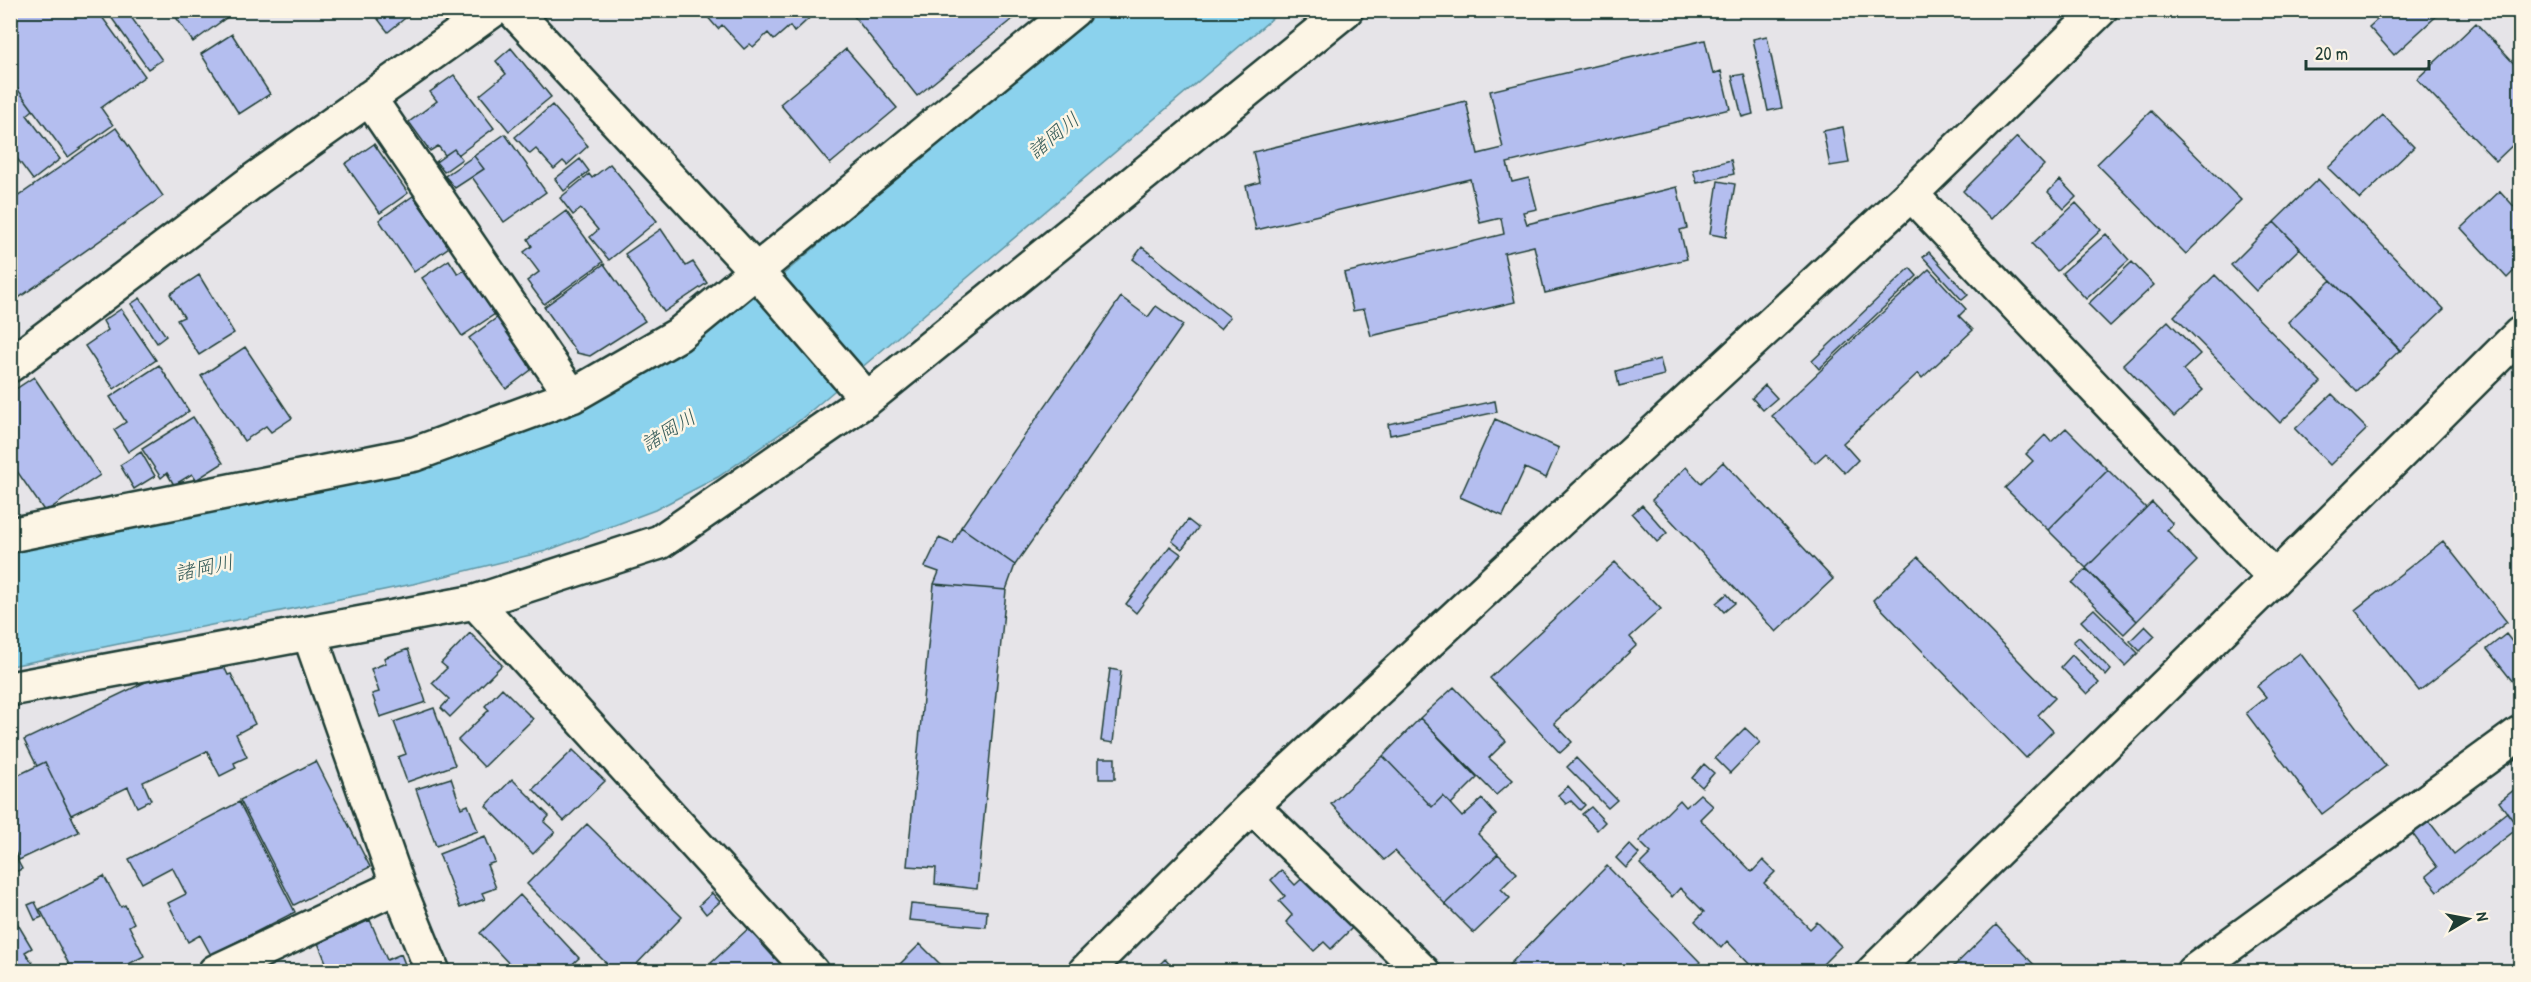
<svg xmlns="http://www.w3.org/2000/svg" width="2531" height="982" font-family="'Patrick Hand','Klee One',sans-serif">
	<rect width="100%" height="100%" fill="#e6e4e8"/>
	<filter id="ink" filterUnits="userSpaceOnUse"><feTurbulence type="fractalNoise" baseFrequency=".0167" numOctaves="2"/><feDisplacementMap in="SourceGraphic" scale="12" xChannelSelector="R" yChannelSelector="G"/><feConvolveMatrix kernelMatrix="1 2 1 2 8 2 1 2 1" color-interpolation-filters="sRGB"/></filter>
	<g filter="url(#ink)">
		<!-- water -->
		<path fill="#8bd2ed" stroke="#6096a3" stroke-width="1.5" d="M 1093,11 L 1281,11 L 800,420 L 718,477 L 655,510 L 546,551 L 413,584 L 11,666 L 10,545 L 477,443 L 759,284 L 780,277 Z"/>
		<!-- building -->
		<path fill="#b4beef" stroke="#1f3d34" stroke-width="1.5" d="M 10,10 L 97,10 L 145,76 L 101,108 L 113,125 L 68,157 L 10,79 Z
			M 106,10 L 126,10 L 162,60 L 148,69 Z
			M 171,10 L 237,10 L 193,42 Z
			M 371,10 L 415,10 L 388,32 Z
			M 708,10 L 818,10 L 794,32 L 790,26 L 774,40 L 768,33 L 753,47 L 750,44 L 744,49 L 722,25 L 718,29 L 705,14 Z
			M 849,10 L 1011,10 L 1016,16 L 917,96 Z
			M 2388,10 L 2443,10 L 2394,55 L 2369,27 Z
			M 2476,23 L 2520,70 L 2520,138 L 2496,161 L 2417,79 Z
			M 232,34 L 270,94 L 239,114 L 201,54 Z
			M 1767,36 L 1782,108 L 1768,111 L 1753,39 Z
			M 1705,40 L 1713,74 L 1721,71 L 1730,109 L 1507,163 L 1512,182 L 1529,178 L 1537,209 L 1523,212 L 1527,224 L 1677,187 L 1687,228 L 1680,230 L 1687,259 L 1545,293 L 1534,246 L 1504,253 L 1515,302 L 1371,336 L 1364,309 L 1353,311 L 1344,273 L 1504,234 L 1501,218 L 1480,223 L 1470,179 L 1256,230 L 1246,186 L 1260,182 L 1253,152 L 1466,101 L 1478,154 L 1503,148 L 1490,91 Z
			M 511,48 L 551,97 L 509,131 L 480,95 L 506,74 L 496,61 Z
			M 846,49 L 897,108 L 830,164 L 780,104 Z
			M 1744,74 L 1753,114 L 1742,117 L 1732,76 Z
			M 454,75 L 494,128 L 458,155 L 454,149 L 445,155 L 438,146 L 430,151 L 409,122 L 437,101 L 430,92 Z
			M 10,79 L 33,110 L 27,115 L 60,159 L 33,180 L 10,149 Z
			M 552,105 L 588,146 L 567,165 L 563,161 L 554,169 L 536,149 L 530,154 L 515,137 Z
			M 2151,111 L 2241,200 L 2186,254 L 2097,164 Z
			M 2383,115 L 2414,147 L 2360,199 L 2328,168 Z
			M 1843,127 L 1849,163 L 1830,166 L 1823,131 Z
			M 116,128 L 163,196 L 10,304 L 10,202 Z
			M 505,134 L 546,192 L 504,222 L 472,177 L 484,169 L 474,156 Z
			M 2017,137 L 2044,165 L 1991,219 L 1963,191 Z
			M 374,144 L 408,193 L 380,213 L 345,164 Z
			M 454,149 L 462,159 L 444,172 L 436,162 Z
			M 474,156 L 484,169 L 455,188 L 445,176 Z
			M 580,159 L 589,171 L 564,191 L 555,179 Z
			M 1731,160 L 1734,174 L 1697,183 L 1693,170 Z
			M 610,164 L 657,221 L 609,260 L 590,237 L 598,230 L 581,209 L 573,215 L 560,198 L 589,174 L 592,178 Z
			M 2318,179 L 2444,309 L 2400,351 L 2274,222 Z
			M 2060,180 L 2076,197 L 2064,209 L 2048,192 Z
			M 1718,181 L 1735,184 L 1726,237 L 1710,234 Z
			M 2500,191 L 2520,213 L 2520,265 L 2507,278 L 2461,228 Z
			M 413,196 L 449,247 L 414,272 L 379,220 Z
			M 2076,203 L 2101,230 L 2057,271 L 2032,244 Z
			M 566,211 L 603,262 L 544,304 L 527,281 L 539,272 L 524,252 L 532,246 L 528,239 Z
			M 2274,222 L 2300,248 L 2256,291 L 2231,265 Z
			M 661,229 L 686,266 L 693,262 L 707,283 L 664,312 L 625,254 Z
			M 2106,234 L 2129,260 L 2086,299 L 2062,273 Z
			M 1142,247 L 1230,317 L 1220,329 L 1133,259 Z
			M 1929,252 L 1968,295 L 1962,300 L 1923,257 Z
			M 449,260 L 458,274 L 468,268 L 498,312 L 462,336 L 422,278 Z
			M 2132,262 L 2154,285 L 2110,326 L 2088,304 Z
			M 604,264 L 645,321 L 590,356 L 577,353 L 544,307 Z
			M 1910,268 L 1917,276 L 1819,369 L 1812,361 Z
			M 1929,269 L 1966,309 L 1959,316 L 1973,330 L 1922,378 L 1918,373 L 1843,443 L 1858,460 L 1845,473 L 1826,453 L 1815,463 L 1772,416 Z
			M 199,275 L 234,333 L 199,355 L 177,320 L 184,317 L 170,294 Z
			M 2215,275 L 2321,382 L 2280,423 L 2174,316 Z
			M 2331,280 L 2400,350 L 2357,392 L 2288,322 Z
			M 1121,297 L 1148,317 L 1156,306 L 1183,325 L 1015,565 L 961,527 Z
			M 140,298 L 166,336 L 157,343 L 131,304 Z
			M 121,309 L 156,360 L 114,389 L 85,346 L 108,330 L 103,321 Z
			M 498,317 L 504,326 L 507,325 L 533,361 L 528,364 L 531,370 L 506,389 L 469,338 Z
			M 2168,321 L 2200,354 L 2183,370 L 2203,390 L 2174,417 L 2123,364 Z
			M 245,347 L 292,418 L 271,432 L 266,426 L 244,441 L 201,376 Z
			M 1660,359 L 1664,375 L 1619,386 L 1616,371 Z
			M 159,365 L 189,411 L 128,452 L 114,430 L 126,422 L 110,397 Z
			M 34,377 L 100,475 L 45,512 L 10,461 L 10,393 Z
			M 1765,385 L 1777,398 L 1763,410 L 1752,398 Z
			M 2332,394 L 2367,429 L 2330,465 L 2295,429 Z
			M 1495,401 L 1497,412 L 1390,435 L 1388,424 Z
			M 193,417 L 223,463 L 196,480 L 192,474 L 174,485 L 167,473 L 161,478 L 142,449 Z
			M 1495,419 L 1559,448 L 1546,478 L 1525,468 L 1503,516 L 1460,497 Z
			M 2066,428 L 2108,470 L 2048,530 L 2005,488 L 2033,461 L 2026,454 L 2045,435 L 2051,442 Z
			M 141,452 L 155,476 L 134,489 L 120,465 Z
			M 1723,462 L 1833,579 L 1776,632 L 1652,500 L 1686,467 L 1701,483 Z
			M 2108,470 L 2146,508 L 2086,568 L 2048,530 Z
			M 2152,502 L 2173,524 L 2167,530 L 2197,561 L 2137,621 L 2086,568 Z
			M 1642,505 L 1667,533 L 1657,542 L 1632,514 Z
			M 1188,520 L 1198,528 L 1182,549 L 1172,541 Z
			M 961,527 L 1015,565 L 1006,590 L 934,584 L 939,572 L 925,567 L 939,538 L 953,544 Z
			M 2443,541 L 2507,622 L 2419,691 L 2355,610 Z
			M 1170,546 L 1181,554 L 1136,613 L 1126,604 Z
			M 1918,557 L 2055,698 L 2038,715 L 2053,731 L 2026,758 L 1873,600 Z
			M 1615,562 L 1661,609 L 1630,637 L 1637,645 L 1554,723 L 1572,742 L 1560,753 L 1490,678 Z
			M 2086,569 L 2137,621 L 2124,634 L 2072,583 Z
			M 934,584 L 1006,590 L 977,889 L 935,884 L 936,868 L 907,866 Z
			M 1727,594 L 1735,603 L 1724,612 L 1716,603 Z
			M 2094,609 L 2138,653 L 2125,666 L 2081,621 Z
			M 2145,626 L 2155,636 L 2140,651 L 2130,641 Z
			M 470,633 L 502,665 L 450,717 L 441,708 L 449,699 L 432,683 L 447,668 L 441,663 Z
			M 2506,634 L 2520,652 L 2520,676 L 2513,682 L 2487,649 Z
			M 2079,637 L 2111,670 L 2106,676 L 2073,642 Z
			M 408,649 L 426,702 L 380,717 L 372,694 L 379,692 L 371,669 L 386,663 L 384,658 Z
			M 2300,653 L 2386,766 L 2322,814 L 2246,713 L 2266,697 L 2257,686 Z
			M 2072,655 L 2099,683 L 2087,694 L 2061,667 Z
			M 220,658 L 228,675 L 231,674 L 255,724 L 236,734 L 247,757 L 234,763 L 236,768 L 220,776 L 207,751 L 143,782 L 151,800 L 137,807 L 128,787 L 71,815 L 45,762 L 37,766 L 24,740 L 181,665 L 186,675 Z
			M 1110,669 L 1121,671 L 1113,743 L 1101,741 Z
			M 1454,687 L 1506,741 L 1489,758 L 1513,780 L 1496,795 L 1420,718 Z
			M 502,688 L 533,719 L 484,767 L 458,740 L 489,710 L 485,706 Z
			M 434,708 L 455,765 L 407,782 L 398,757 L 406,754 L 394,722 Z
			M 1420,718 L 1477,778 L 1451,804 L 1443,796 L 1432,807 L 1383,756 Z
			M 1745,728 L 1760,742 L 1730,773 L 1715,758 Z
			M 573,750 L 605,781 L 564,821 L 533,789 Z
			M 1383,756 L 1432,807 L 1443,796 L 1462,817 L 1482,799 L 1496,815 L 1478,834 L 1498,854 L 1445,904 L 1395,851 L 1384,860 L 1331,804 Z
			M 1099,758 L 1115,758 L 1115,779 L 1099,779 Z
			M 1576,758 L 1617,800 L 1608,808 L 1567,767 Z
			M 316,761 L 370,867 L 294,905 L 240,800 Z
			M 45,762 L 79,832 L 19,860 L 10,842 L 10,779 Z
			M 1704,764 L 1714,773 L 1702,787 L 1692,778 Z
			M 451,778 L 461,808 L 468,805 L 478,831 L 436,846 L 416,789 Z
			M 512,779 L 549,816 L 544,822 L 555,832 L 533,854 L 486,806 Z
			M 2520,785 L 2520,830 L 2499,802 Z
			M 1568,786 L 1585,805 L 1580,810 L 1571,801 L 1566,804 L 1558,795 Z
			M 1700,794 L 1713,806 L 1700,819 L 1752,872 L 1763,860 L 1775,872 L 1764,883 L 1810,929 L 1817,922 L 1841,946 L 1815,972 L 1754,972 L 1755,970 L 1727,941 L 1721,948 L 1695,921 L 1704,912 L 1680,888 L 1672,897 L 1640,864 L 1651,853 L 1639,841 L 1680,800 L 1686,807 Z
			M 239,802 L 295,912 L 211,955 L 200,935 L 188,942 L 168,903 L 186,894 L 172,867 L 142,883 L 129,859 Z
			M 1591,807 L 1605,822 L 1597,830 L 1582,814 Z
			M 2507,812 L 2518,828 L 2438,891 L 2426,876 L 2437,867 L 2409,829 L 2425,816 L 2454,854 Z
			M 587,824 L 682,917 L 629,972 L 615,972 L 527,884 Z
			M 485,836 L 495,862 L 487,865 L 496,888 L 482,893 L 485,899 L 460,908 L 439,854 Z
			M 1629,844 L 1639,854 L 1626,868 L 1616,858 Z
			M 10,847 L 22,869 L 10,874 Z
			M 1498,854 L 1517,873 L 1501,889 L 1510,898 L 1474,933 L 1445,904 Z
			M 1607,866 L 1700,962 L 1691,972 L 1502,972 Z
			M 1281,870 L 1295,885 L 1309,872 L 1357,923 L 1331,949 L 1324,942 L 1314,951 L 1286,922 L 1292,915 L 1279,901 L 1285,896 L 1271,880 Z
			M 104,876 L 121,907 L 125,905 L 134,923 L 129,926 L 144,956 L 114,972 L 73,972 L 40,909 Z
			M 712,893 L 720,902 L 706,914 L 699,905 Z
			M 520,895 L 579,958 L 564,972 L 517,972 L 480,933 Z
			M 35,902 L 42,917 L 35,920 L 28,905 Z
			M 911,904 L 987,911 L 986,927 L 909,920 Z
			M 10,911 L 32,948 L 25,952 L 34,965 L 23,972 L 10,972 Z
			M 370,920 L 387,960 L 401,954 L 406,967 L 397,972 L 330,972 L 318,943 Z
			M 1996,925 L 2041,972 L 1948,972 Z
			M 750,927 L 792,972 L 719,972 L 711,963 Z
			M 920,944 L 948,972 L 904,972 L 898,966 Z
			M 1165,959 L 1176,972 L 1152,972 Z"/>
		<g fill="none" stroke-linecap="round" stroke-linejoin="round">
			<defs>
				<path id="minor" d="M 513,10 L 756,271 L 867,399
					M 369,98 L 572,396
					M 1911,194 L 2275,578
					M 10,365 L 257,178 L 493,10
					M 10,535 L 415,454 L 572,396 L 678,335 L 1074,10
					M 475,602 L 812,972
					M 309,633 L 398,886 L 433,972
					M 10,689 L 475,602 L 660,542 L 867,399 L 1346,10
					M 1252,806 L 1423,972
					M 215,972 L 398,886
					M 1085,972 L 1252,806 L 1911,194 L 2100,10
					M 1873,972 L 2275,578 L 2520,334
					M 2193,972 L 2520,733"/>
			</defs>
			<!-- minor casing -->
			<use href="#minor" stroke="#1f3d34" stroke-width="38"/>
			<!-- minor -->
			<use href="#minor" stroke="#fcf5e5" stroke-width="33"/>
		</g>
	</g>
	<g text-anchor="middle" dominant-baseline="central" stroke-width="5" stroke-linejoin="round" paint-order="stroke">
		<!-- water labels -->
		<g font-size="20" font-style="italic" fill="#355b59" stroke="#fcf5e5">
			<text transform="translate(1053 135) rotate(-39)">諸岡川</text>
			<text transform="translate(668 430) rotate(-31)">諸岡川</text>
			<text transform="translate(204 567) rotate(-12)">諸岡川</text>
		</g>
	</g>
	<!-- margin -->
	<rect width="2531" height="982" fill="none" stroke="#fcf5e5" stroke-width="36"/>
	<rect x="18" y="18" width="2495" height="946" fill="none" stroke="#1f3d34" stroke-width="2" filter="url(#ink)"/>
	<!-- north arrow -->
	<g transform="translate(2468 919) rotate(80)" stroke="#fcf5e5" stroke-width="4.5" paint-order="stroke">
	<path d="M0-4.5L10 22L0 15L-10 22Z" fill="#1f3d34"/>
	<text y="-9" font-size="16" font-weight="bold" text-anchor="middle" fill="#1f3d34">N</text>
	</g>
	<!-- scale -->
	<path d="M2306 60v9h123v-9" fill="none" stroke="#1f3d34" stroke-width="3"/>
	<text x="2315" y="60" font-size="18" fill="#1f3d34" stroke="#fcf5e5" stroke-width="4.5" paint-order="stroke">20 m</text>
</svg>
